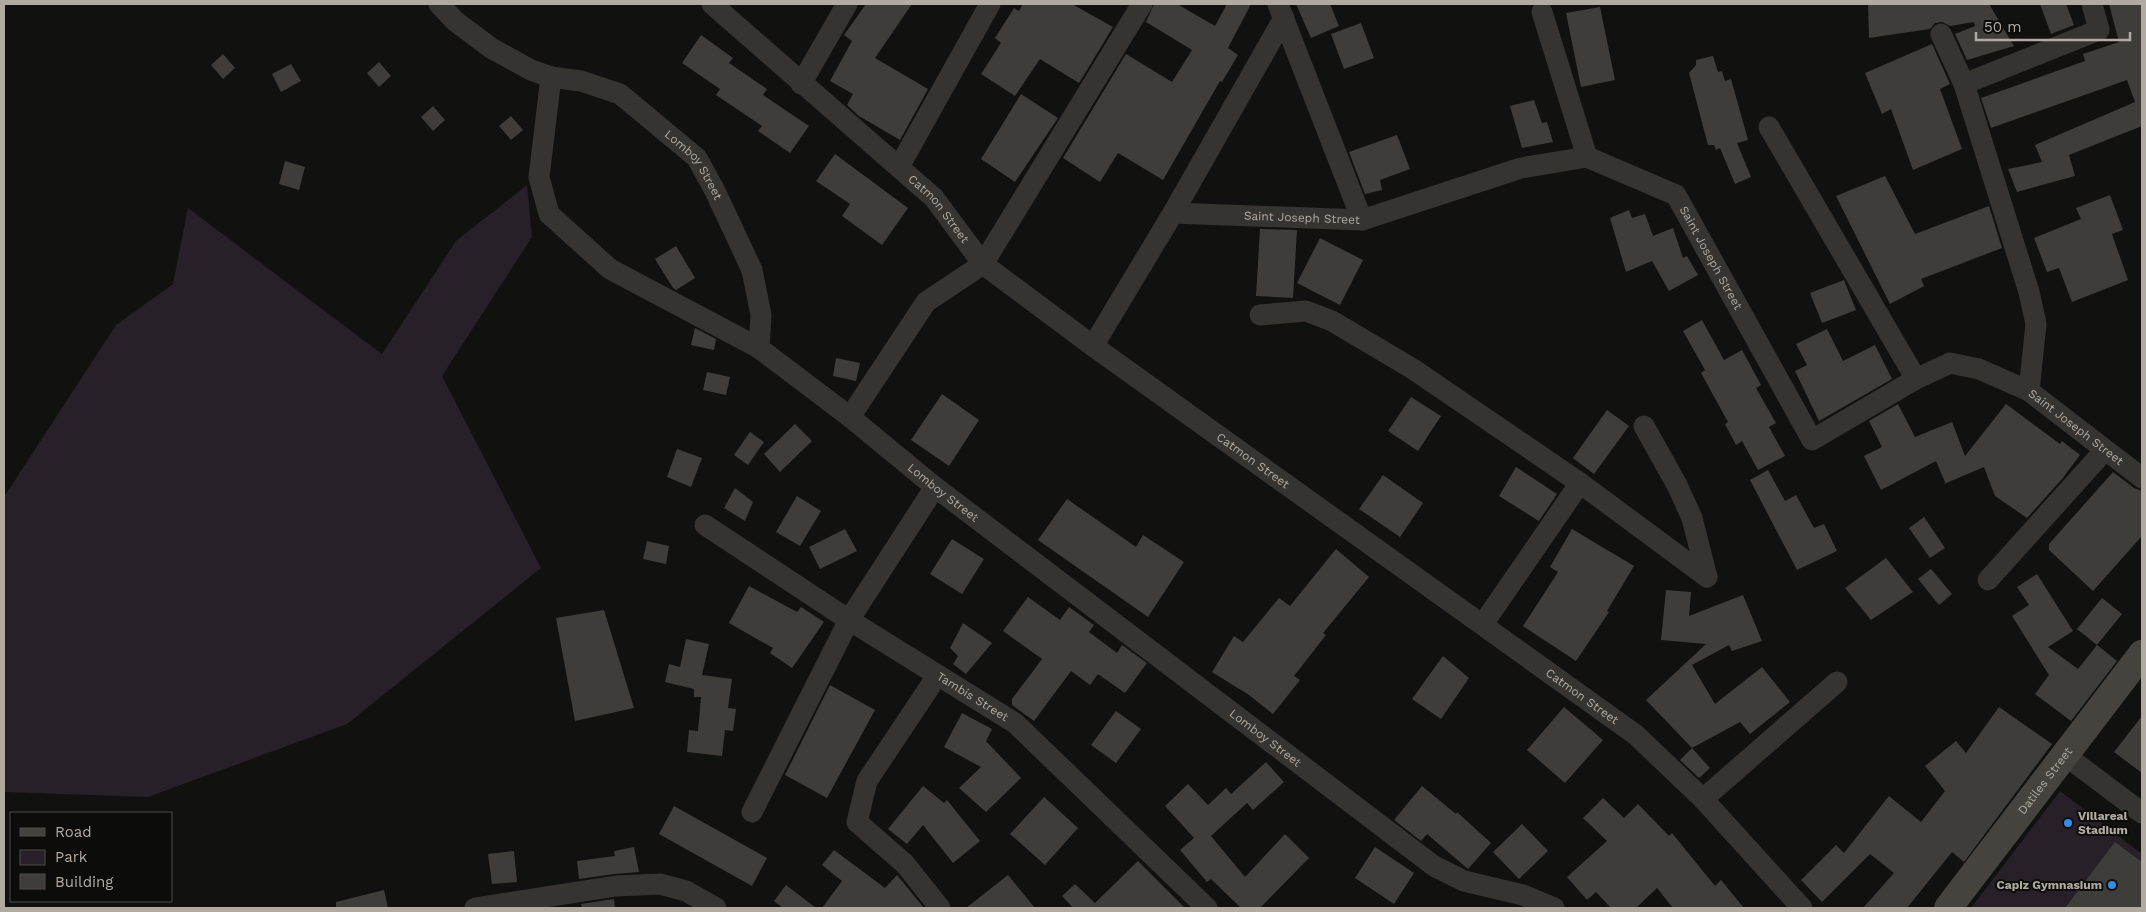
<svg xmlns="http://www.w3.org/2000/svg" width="2146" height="912" font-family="'Work Sans',sans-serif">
	<rect width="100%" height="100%" fill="#111110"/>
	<!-- green -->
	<path fill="#282028" d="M 527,185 L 532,237 L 442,376 L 541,568 L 347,724 L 148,797 L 4,792 L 4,497 L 116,325 L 173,284 L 188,208 L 382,354 L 456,241 Z
		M 2060,791 L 2142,854 L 2142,908 L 1971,908 Z"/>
	<!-- building -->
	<path fill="#3e3d3a" d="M 866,4 L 912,4 L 875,58 L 928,89 L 900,140 L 859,116 L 847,105 L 853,94 L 830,81 L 852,41 L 844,35 Z
		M 1023,4 L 1072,4 L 1113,27 L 1079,83 L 1040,59 L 1015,96 L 981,74 L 1001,43 L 995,38 L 1014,8 L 1019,11 Z
		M 1154,4 L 1177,4 L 1215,26 L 1227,4 L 1251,4 L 1228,48 L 1238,55 L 1222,82 L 1220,81 L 1163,180 L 1118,153 L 1100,182 L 1063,158 L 1126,54 L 1172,82 L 1192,50 L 1146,22 Z
		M 1296,4 L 1330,4 L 1339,26 L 1311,38 Z
		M 1868,4 L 1989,4 L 2014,46 L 1967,60 L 1955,34 L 1975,26 L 1974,22 L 1950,26 L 1942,22 L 1935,23 L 1930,29 L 1869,38 Z
		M 2040,4 L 2066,4 L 2074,25 L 2051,34 Z
		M 2109,4 L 2142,4 L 2142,126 L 2069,155 L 2075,176 L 2017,192 L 2008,169 L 2042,162 L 2035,145 L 2135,102 L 2127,80 L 1991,128 L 1981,98 L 2085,61 L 2083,54 L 2119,42 Z
		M 1600,7 L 1615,80 L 1581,87 L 1566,13 Z
		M 1361,23 L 1374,58 L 1344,69 L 1331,34 Z
		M 701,35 L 733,58 L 729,63 L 767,89 L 763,95 L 809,126 L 790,153 L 758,131 L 762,126 L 716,95 L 720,89 L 682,63 Z
		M 1932,44 L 1950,84 L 1940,89 L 1962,149 L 1913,170 L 1891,109 L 1882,114 L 1865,73 Z
		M 223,54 L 235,68 L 223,79 L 211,65 Z
		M 1713,56 L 1718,72 L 1722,71 L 1725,81 L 1731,79 L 1748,140 L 1737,143 L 1751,177 L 1735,184 L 1720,148 L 1716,150 L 1714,145 L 1708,145 L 1689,73 L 1696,65 L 1696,60 Z
		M 379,62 L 391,76 L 379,87 L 367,73 Z
		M 291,64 L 301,81 L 281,92 L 272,74 Z
		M 1021,94 L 1058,118 L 1015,182 L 981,159 Z
		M 1534,100 L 1542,123 L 1547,122 L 1553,142 L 1522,148 L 1510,106 Z
		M 433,106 L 445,120 L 433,131 L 421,117 Z
		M 511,116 L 523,130 L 511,140 L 499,126 Z
		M 1397,135 L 1410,169 L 1380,180 L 1382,190 L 1365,194 L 1349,152 Z
		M 835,154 L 908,208 L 882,245 L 842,216 L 850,204 L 816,181 Z
		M 285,161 L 305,167 L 299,190 L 279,184 Z
		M 1885,176 L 1915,234 L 1989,206 L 2002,248 L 1921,279 L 1924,286 L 1890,304 L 1836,196 Z
		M 2110,195 L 2123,230 L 2112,234 L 2128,280 L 2072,302 L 2059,268 L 2047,272 L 2034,238 L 2081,219 L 2076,208 Z
		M 1629,210 L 1632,218 L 1645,214 L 1653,236 L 1673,228 L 1683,258 L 1687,256 L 1698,275 L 1669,291 L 1652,261 L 1626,272 L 1610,218 Z
		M 1260,229 L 1297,230 L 1293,298 L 1256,296 Z
		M 1320,238 L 1363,260 L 1340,305 L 1297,283 Z
		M 676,246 L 695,278 L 676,290 L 673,288 L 655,259 Z
		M 1844,280 L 1856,310 L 1822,323 L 1810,293 Z
		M 1702,320 L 1724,360 L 1742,350 L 1761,385 L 1756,388 L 1776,423 L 1769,427 L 1785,456 L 1758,470 L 1742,441 L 1736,445 L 1725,424 L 1728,422 L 1701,373 L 1705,370 L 1683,331 Z
		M 695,328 L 716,339 L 714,350 L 691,345 Z
		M 1827,329 L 1843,361 L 1875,345 L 1892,379 L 1819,421 L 1795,371 L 1807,365 L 1796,344 Z
		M 836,358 L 860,363 L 856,381 L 833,376 Z
		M 707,372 L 730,377 L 726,395 L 703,390 Z
		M 942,394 L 979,420 L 949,466 L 911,440 Z
		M 1411,397 L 1441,416 L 1418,451 L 1388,431 Z
		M 1898,404 L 1915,437 L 1952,422 L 1965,456 L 2006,404 L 2060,444 L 2062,441 L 2080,455 L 2062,479 L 2027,518 L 1995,496 L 1984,467 L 1944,484 L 1945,482 L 1936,461 L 1881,490 L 1864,456 L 1882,447 L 1869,421 Z
		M 1607,410 L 1629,426 L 1594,474 L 1573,458 Z
		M 795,424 L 812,441 L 780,472 L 764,454 Z
		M 750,432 L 764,442 L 748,465 L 734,455 Z
		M 677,449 L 702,458 L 691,487 L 667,477 Z
		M 1516,467 L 1557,494 L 1539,521 L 1499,496 Z
		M 1768,470 L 1785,501 L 1796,495 L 1814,528 L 1824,524 L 1837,551 L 1797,570 L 1750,480 Z
		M 2113,472 L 2134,488 L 2142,491 L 2142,536 L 2093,591 L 2049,550 L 2049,544 Z
		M 1383,475 L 1423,503 L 1400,537 L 1359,509 Z
		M 735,488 L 753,502 L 745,521 L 724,508 Z
		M 797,496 L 821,511 L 800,546 L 776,532 Z
		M 1067,499 L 1136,547 L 1143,535 L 1184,562 L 1148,617 L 1038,540 Z
		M 1924,517 L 1945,548 L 1930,558 L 1909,528 Z
		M 845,529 L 857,551 L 820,569 L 809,547 Z
		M 1572,529 L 1634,566 L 1607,611 L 1609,612 L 1576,661 L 1523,626 L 1558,572 L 1550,567 Z
		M 952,539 L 984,559 L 962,594 L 930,574 Z
		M 647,541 L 669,546 L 666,564 L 643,559 Z
		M 1336,549 L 1369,577 L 1323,633 L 1326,635 L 1294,676 L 1300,680 L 1273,714 L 1249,695 L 1212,672 L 1234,636 L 1243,642 L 1279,598 L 1290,606 Z
		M 1886,558 L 1913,592 L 1871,620 L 1845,588 Z
		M 1931,569 L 1952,594 L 1939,605 L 1918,579 Z
		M 2037,574 L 2073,631 L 2048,647 L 2078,669 L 2097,645 L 2117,661 L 2071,721 L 2035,694 L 2049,675 L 2012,616 L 2029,605 L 2017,587 Z
		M 749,586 L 797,612 L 801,607 L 824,622 L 792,668 L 770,653 L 773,648 L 729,623 Z
		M 1666,590 L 1691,592 L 1689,616 L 1743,595 L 1762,641 L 1732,651 L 1729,645 L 1692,665 L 1715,704 L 1762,667 L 1790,702 L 1750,734 L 1740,722 L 1692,748 L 1646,700 L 1706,644 L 1661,640 Z
		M 1028,597 L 1060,620 L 1069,607 L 1094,625 L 1089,632 L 1117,653 L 1122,645 L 1147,663 L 1125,693 L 1098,674 L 1090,685 L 1071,671 L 1034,721 L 1012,705 L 1012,699 L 1042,659 L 1003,631 Z
		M 2102,598 L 2122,614 L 2097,645 L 2077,629 Z
		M 604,610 L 634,708 L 575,721 L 556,618 Z
		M 963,623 L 992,643 L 966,674 L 953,664 L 958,656 L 950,648 Z
		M 686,639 L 709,644 L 702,675 L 732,679 L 728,708 L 736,709 L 733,731 L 725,730 L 722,756 L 687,752 L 689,730 L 698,731 L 701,697 L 694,697 L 694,689 L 665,682 L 669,664 L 680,667 Z
		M 1443,656 L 1469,678 L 1441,719 L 1412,699 Z
		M 830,685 L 875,710 L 827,798 L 785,775 Z
		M 1564,707 L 1603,740 L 1565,783 L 1527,750 Z
		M 1999,707 L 2052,744 L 1964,862 L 1952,852 L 1907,908 L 1863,908 L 1894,873 L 1870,854 L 1822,902 L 1801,880 L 1836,845 L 1844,853 L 1889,796 L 1921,822 L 1945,791 L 1925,766 L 1956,741 L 1966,753 Z
		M 1116,711 L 1141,729 L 1116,763 L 1091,745 Z
		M 962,713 L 992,729 L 986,741 L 1021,778 L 986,812 L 959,788 L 981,767 L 944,747 Z
		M 2142,716 L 2142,773 L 2114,752 Z
		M 1692,748 L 1710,768 L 1699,778 L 1680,760 Z
		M 1266,762 L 1284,782 L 1253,810 L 1247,803 L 1211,836 L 1245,877 L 1285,834 L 1309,858 L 1260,908 L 1241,908 L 1211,879 L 1207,882 L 1180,850 L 1194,838 L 1165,806 L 1188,784 L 1208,805 L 1226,788 L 1231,794 Z
		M 923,786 L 944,803 L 947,800 L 980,841 L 953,863 L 923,825 L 907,844 L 888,829 Z
		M 1422,786 L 1456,814 L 1457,812 L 1491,843 L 1468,869 L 1427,834 L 1421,841 L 1394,820 Z
		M 1044,797 L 1078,828 L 1045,865 L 1010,834 Z
		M 1603,798 L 1624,818 L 1638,804 L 1669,836 L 1672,833 L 1715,886 L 1721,880 L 1744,908 L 1673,908 L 1657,888 L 1636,908 L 1611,908 L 1596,892 L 1587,900 L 1567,877 L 1607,841 L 1583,818 Z
		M 674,806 L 767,858 L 752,886 L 659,834 Z
		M 1522,824 L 1548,851 L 1519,879 L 1493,852 Z
		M 2115,842 L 2142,862 L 2142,908 L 2065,908 Z
		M 634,847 L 639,872 L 614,874 L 579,879 L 577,861 L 615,856 L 614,851 Z
		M 1375,847 L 1414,873 L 1394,904 L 1355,878 Z
		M 834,850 L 885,888 L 897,875 L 924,908 L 822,908 L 842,881 L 822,865 Z
		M 514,851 L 517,882 L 492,884 L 488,854 Z
		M 1138,861 L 1185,908 L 1073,908 L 1062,896 L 1075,884 L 1095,903 Z
		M 1008,875 L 1035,908 L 966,908 Z
		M 786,885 L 816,908 L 783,908 L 774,901 Z
		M 384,890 L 388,908 L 336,908 L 336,902 Z
		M 614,899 L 615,908 L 582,908 L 581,904 Z"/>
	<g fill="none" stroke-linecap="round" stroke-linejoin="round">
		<!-- minor -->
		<g stroke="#363431" stroke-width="21">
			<path id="s1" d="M 439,4 L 455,21 L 491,48 L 531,70 L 551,77 L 581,81 L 620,94 L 697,158 L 715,191 L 752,270 L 761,315 L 759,348"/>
			<path id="s2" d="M 712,4 L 934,198 L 983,264 L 1093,346 L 1636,735 L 1703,799 L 1802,908"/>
			<path d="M 1278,4 L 1362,220"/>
			<path d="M 1542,12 L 1587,157"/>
			<path d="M 1941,34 L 1964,84 L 2029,292 L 2036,324 L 2029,391"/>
			<path id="s3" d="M 551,77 L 539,177 L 549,214 L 610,269 L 759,348 L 850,417 L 935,487 L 1434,866 L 1464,881 L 1523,895 L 1554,908"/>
			<path d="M 801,84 L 847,4"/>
			<path d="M 1964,84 L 2099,30 L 2092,4"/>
			<path d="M 1769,127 L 1916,379"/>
			<path d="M 899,167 L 990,4"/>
			<path id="s4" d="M 1173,213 L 1362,220 L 1521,168 L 1587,157 L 1676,195 L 1812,440 L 1916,379 L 1950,363 L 1979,369 L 2029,391 L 2142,478"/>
			<path d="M 1260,315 L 1306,311 L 1332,321 L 1413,369 L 1580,483 L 1707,577"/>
			<path d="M 1093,346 L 1173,213 L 1284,18"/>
			<path d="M 850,417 L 926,302 L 983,264 L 1142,4"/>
			<path d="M 1644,426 L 1677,485 L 1692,518 L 1707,577"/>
			<path id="s5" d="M 705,525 L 849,620 L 1015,723 L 1207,908"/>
			<path d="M 1988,580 L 2105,450"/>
			<path d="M 1483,624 L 1580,483"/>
			<path d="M 937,676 L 867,781 L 857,822 L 905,864 L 940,908"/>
			<path d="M 2065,755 L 2142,813"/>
			<path d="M 1703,799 L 1837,682"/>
			<path d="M 752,812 L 849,620 L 935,487"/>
			<path d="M 475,908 L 616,886 L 660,884 L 686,891 L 716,908"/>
		</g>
		<!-- secondary -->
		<path stroke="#46433f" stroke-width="28" id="s6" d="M 1948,908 L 2142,654"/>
	</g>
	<!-- markers -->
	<g fill="#318de8" stroke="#0c0c0b" stroke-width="2">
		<circle cx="2068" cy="823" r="5"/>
		<circle cx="2112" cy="885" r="5"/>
	</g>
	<g text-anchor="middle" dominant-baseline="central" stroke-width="4" stroke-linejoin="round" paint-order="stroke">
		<!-- street labels -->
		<g font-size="12" fill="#b1aaa1" stroke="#0c0c0b">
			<text stroke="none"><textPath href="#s1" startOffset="310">Lomboy Street</textPath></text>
			<text stroke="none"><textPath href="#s2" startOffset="306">Catmon Street</textPath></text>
			<text stroke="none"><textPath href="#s4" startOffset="129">Saint Joseph Street</textPath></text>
			<text stroke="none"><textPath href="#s4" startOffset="592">Saint Joseph Street</textPath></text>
			<text stroke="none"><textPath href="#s4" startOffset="1102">Saint Joseph Street</textPath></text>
			<text stroke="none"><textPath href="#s2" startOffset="711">Catmon Street</textPath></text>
			<text stroke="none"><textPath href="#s3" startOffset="624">Lomboy Street</textPath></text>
			<text stroke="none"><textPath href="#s2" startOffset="1116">Catmon Street</textPath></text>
			<text stroke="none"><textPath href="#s5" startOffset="318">Tambis Street</textPath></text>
			<text stroke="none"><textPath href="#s3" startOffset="1029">Lomboy Street</textPath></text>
			<text stroke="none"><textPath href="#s6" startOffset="160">Datiles Street</textPath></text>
		</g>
		<!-- poi labels -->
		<g font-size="12" font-weight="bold" fill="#b1aaa1" stroke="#0c0c0b" text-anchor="start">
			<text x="2078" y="816">Villareal<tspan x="2078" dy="14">Stadium</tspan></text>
			<text x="2102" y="885" text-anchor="end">Capiz Gymnasium</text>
		</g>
	</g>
	<!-- border -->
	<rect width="2146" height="912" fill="none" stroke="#b1aaa1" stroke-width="10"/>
	<!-- legend -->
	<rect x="10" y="812" width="162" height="90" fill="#0c0c0b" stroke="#4e4b47"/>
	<rect x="20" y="828" width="25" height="8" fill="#46433f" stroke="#4e4b47"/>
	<text x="55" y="837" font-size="15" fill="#b1aaa1">Road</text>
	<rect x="20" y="850" width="25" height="15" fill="#282028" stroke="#4e4b47"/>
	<text x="55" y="862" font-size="15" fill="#b1aaa1">Park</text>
	<rect x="20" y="874" width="25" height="15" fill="#3e3d3a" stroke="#4e4b47"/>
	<text x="55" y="887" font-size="15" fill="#b1aaa1">Building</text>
	<!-- scale -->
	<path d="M1976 32v8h154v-8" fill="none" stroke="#b1aaa1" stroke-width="2.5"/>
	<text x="1984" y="32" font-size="15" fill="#b1aaa1" stroke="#0c0c0b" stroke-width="4" paint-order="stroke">50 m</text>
</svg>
